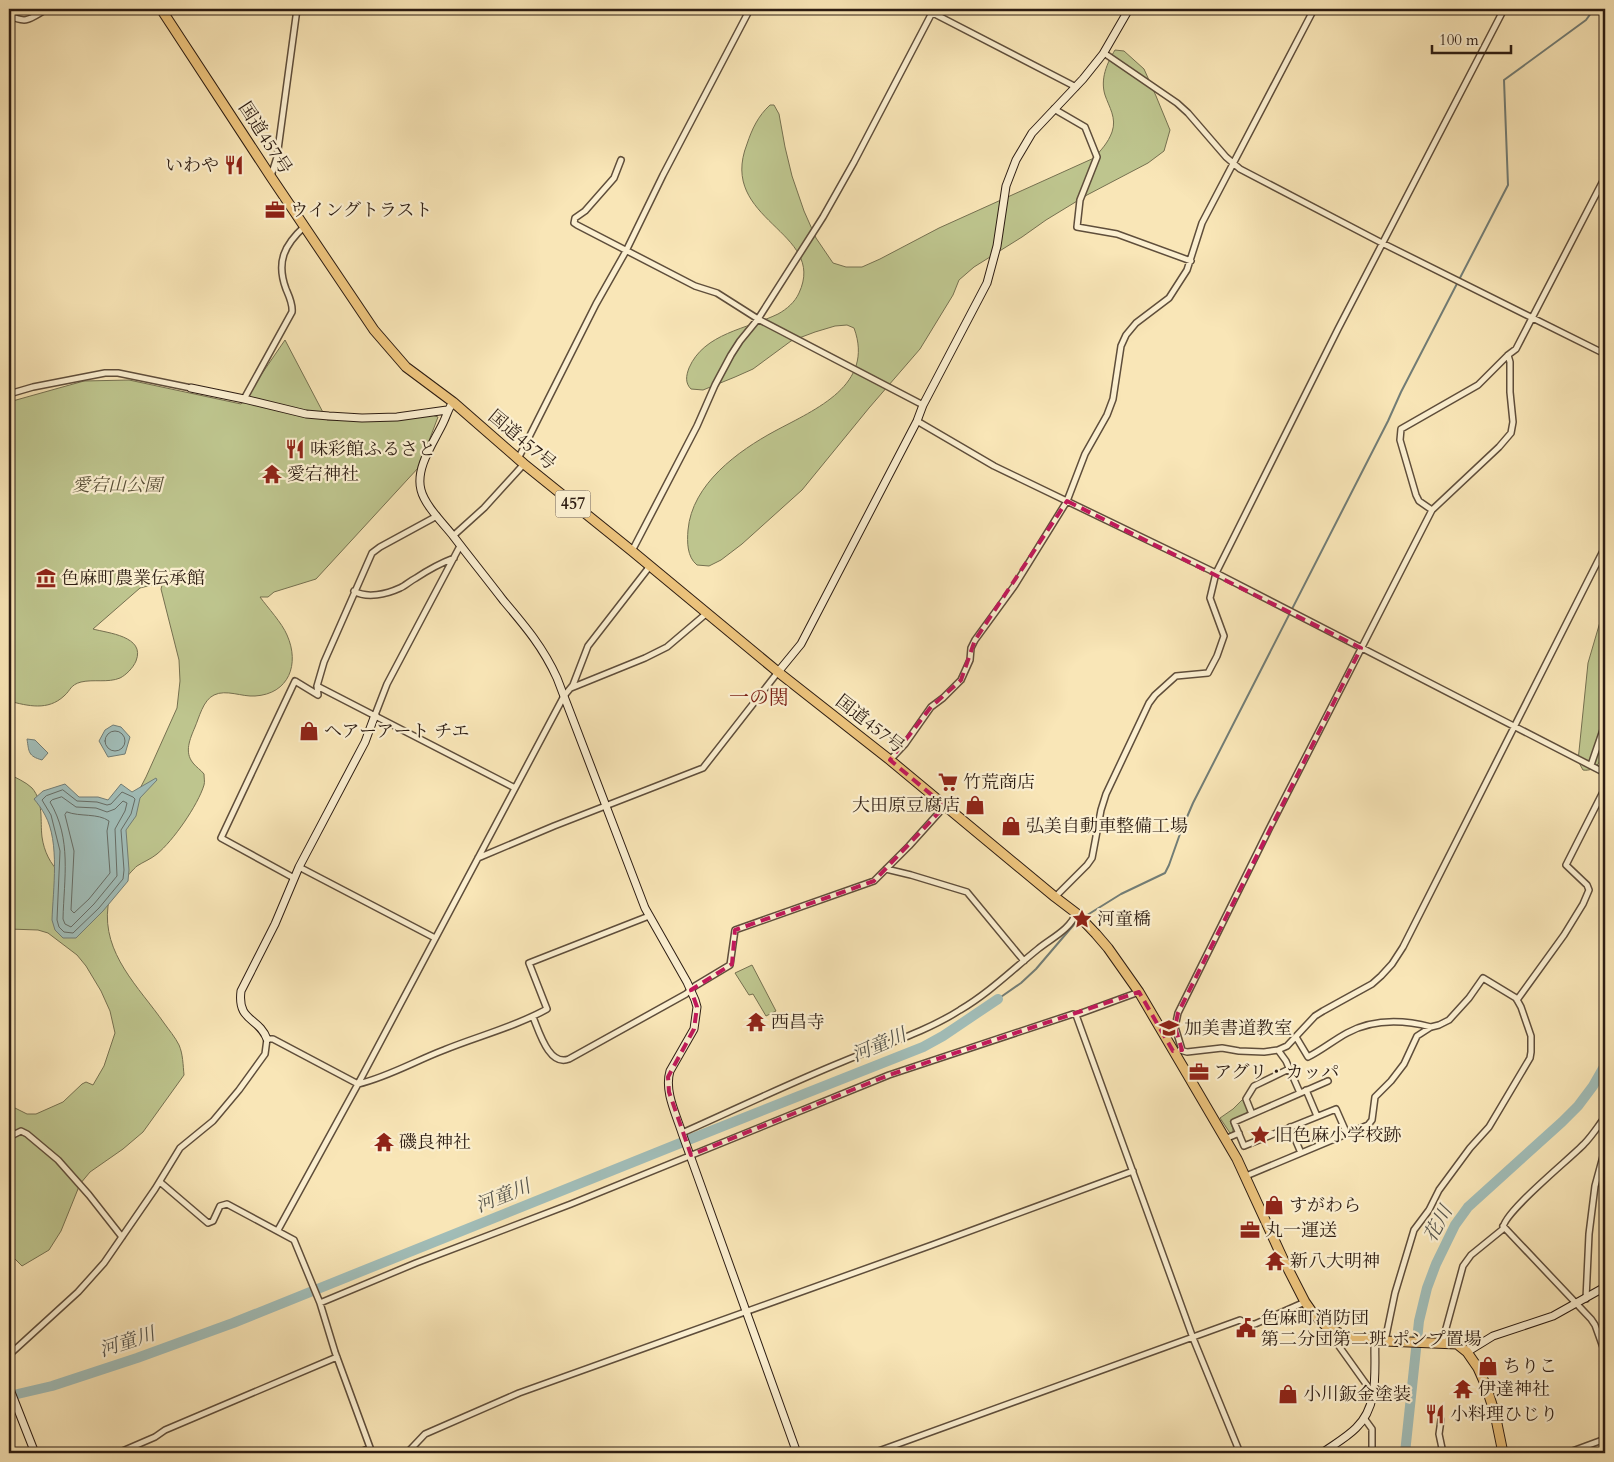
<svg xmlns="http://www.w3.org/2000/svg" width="1614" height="1462" font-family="Cardo,'Noto Serif JP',serif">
	<rect width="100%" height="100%" fill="#f9e6b7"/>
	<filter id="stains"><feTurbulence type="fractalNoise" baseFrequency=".004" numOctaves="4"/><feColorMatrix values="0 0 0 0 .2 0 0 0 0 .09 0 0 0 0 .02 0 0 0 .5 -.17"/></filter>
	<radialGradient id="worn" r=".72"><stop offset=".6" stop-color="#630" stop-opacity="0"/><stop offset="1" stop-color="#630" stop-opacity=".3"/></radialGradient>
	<!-- green -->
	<path fill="#bec58e" stroke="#757050" d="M 1115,50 L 1124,51 L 1144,69 L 1156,96 L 1170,130 L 1164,151 L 1148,163 L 1087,195 L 1046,220 L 1022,237 L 974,267 L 959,280 L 953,295 L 920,349 L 869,408 L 802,490 L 742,544 L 721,560 L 709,566 L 697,565 C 687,557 687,542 688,530 C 692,484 738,451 775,431 C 816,409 875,385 854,328 L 847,325 L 835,326 L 815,332 L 791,341 L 753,369 L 735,377 L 703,390 L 691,389 C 685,383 686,376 689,368 C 704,333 747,329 778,314 C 787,309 795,302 799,293 C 828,231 717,221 747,144 C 752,129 758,116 770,105 L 774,105 L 779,114 L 785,147 L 792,176 L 804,211 L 816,238 L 833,263 L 846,267 L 862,267 L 880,259 L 939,228 L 1094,158 C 1101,150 1108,143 1112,132 C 1117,118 1109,107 1105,95 C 1100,79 1107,63 1115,50 Z
		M 285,340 L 327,420 L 398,420 L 429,414 L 438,417 L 419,467 L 316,579 L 274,592 L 268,597 L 260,597 C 268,608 282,623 287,635 C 300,664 289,694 255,696 C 242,697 226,689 214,695 C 203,700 199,718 195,727 C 190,739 184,752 193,763 C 196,767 201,770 204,774 C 204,778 205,782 204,785 C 198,805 173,841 157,854 C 151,859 143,862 137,866 C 130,872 109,897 108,906 C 102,954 139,987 164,1023 C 169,1030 175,1037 179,1045 C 183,1054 183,1065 184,1075 L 143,1132 L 123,1149 L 90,1172 L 80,1184 L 61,1231 L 49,1250 L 22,1266 L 9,1253 L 9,1105 L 27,1114 L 36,1114 L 63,1102 L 82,1084 L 86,1082 L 93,1085 L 104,1066 L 115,1033 L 110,1011 L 101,991 L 86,966 L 77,955 L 48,933 L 38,930 L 9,929 L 9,774 C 16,778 26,782 32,788 C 44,802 40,821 42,837 C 44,851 50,864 61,874 L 110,846 L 146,777 L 177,708 L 180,681 L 179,660 L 161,589 L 163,582 L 140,588 L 93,629 C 107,633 146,636 136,661 C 133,668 126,675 120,678 C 108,683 94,679 81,682 C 70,685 71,690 64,696 C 48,711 28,706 9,701 L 9,402 L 84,381 L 129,380 L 241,404 Z
		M 1605,613 L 1605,751 C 1601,761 1595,772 1583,770 L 1578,761 L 1588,663 L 1600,622 Z
		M 752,965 L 776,1011 L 766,1016 L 753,994 L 749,995 L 735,973 Z
		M 1243,1099 L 1248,1109 L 1247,1113 L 1230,1121 L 1233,1129 L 1233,1132 L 1230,1133 L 1220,1118 L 1233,1109 Z"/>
	<!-- water -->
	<path fill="#a1bdb8" stroke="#727d76" d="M 113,725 L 121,727 L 130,737 L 125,754 L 108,757 L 99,741 L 105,730 Z
		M 27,739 L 35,740 L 48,753 L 42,760 C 28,756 29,752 27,739 Z
		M 156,778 L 157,780 L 140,798 L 136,816 L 126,830 L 129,870 L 128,881 L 103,911 L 76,938 L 63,938 L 55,930 L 52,920 C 53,890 60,842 45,815 C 42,809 38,804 34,799 L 43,791 L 65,784 L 79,797 L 98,797 L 108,800 L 121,784 L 132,792 Z"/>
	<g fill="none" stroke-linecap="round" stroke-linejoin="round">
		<!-- shore -->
		<path stroke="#666c65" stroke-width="1" d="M105 741a10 10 0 1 1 20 0a10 10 0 1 1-20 0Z
			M 63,790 L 77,801 L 97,802 L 107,805 L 111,804 L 122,792 L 133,797 L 135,799 L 131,814 L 121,830 L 124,870 L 123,879 L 99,908 L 73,933 L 64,932 L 59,927 L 57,920 L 60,851 L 51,815 L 42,800 L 46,796 Z
			M 62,797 L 76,807 L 96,808 L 107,812 L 115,809 L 123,801 L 127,803 L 125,811 L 115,829 L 117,876 L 94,904 L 71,927 L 65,924 L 63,919 C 64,878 72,839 50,802 L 52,800 Z
			M 67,812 C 80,817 98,813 109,821 L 107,831 L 110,873 L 89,899 L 74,913 L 71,910 L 74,851 L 65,815 Z"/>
		<!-- stream -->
		<path stroke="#727d76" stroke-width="2" d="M 1084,917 L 1121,894 L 1165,873 L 1169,865 L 1181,831 L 1193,803 L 1388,421 L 1401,392 L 1508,185 L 1504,80 L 1586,20 L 1594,9
			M 998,999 L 1021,983 L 1036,969 L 1077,921 L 1079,919"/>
		<!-- river -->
		<path stroke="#a1bdb8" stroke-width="10" d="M 9,1396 L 52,1386 L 137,1358 L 233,1323 L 678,1144 L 885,1062 L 923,1047 L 943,1036 L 998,999
			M 1405,1453 L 1419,1321 L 1427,1288 L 1436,1264 L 1455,1225 L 1468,1207 L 1562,1122 L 1578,1106 L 1593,1086 L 1605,1065"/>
		<defs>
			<path id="street" d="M 925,9 L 1076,87
				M 9,15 C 27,25 31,18 47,9
				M 1104,53 L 1177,103 L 1188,113 L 1226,157 L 1240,169 L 1382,243 L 1605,354
				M 1054,109 L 1085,127 L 1097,157 L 1080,200 L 1077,227 L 1117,234 L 1191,261
				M 621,160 L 614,178 L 585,211 L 575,218 L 574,223 L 577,225 L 695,286 L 717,293 L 758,319 L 923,405
				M 271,176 L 277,157 L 297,9
				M 9,394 L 33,387 L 105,373 L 118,373 L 191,388
				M 244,399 L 292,312 C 293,304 289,296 286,289 C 276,262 284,245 305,226
				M 917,421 L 994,466 L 1216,573 L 1605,773
				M 518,459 L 596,304 L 626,251 L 663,175 L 750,9
				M 1432,510 L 1419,501 L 1416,495 L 1400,440 L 1401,429 L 1478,385 L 1508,355 L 1516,349 L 1605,177
				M 453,536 L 484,508 L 524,464
				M 632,551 L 697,426 L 715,385 L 731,355 L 740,341 L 758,319 L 823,217 L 854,162 L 934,9
				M 354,591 C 367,599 387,594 400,588 C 405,586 410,581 416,578 C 428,570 441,563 454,558
				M 317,686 L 515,788
				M 571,688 L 645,658 L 667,647 L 707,613
				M 375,715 L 387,684 L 460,546
				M 890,760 L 905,744 L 931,707 L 943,698 L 961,680 L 970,660 L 971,648 L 975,640 L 1015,585 L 1067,501 L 1085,454 L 1107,415 L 1113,399 L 1121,346 L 1126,335 L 1136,323 L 1169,298 L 1187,270 L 1202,223 L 1314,9
				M 1591,765 L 1605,724
				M 478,858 L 554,826 L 703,768 L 778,672
				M 299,867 L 435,938
				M 886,869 L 911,875 L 967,892 L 1024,961
				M 294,878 L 221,838 L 295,681 L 318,695 L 317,686 L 324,662 L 372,553 L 380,547 L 437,516
				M 1055,897 L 1087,865 L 1092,858 L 1101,810 L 1106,794 L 1149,703 L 1155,695 L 1176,676 L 1208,673 L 1217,656 L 1224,636 L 1210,598 L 1216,573 L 1338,329 L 1504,9
				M 1517,1000 L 1564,935 L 1583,904 L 1589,890 L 1587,885 L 1566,865 L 1605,788
				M 1076,1015 L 1193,1338 L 1240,1453
				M 533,1017 C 539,1031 549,1067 569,1059 L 686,994 L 695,986 L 730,965 L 735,930 L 874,881 L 909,846 L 945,806
				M 1296,1037 L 1308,1057 C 1322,1050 1334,1040 1347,1033 C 1373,1019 1404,1020 1431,1027
				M 1180,1050 L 1187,1052 L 1222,1048 L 1239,1051 L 1264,1052 L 1278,1050 L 1287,1046 L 1315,1016 L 1323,1011 L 1372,984 L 1381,976 L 1392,964 L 1403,947 L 1605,547
				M 1182,1050 L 1175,1027 L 1178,1013 L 1269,829 L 1432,510 L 1499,447 L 1511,433 L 1513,422 L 1510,392 L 1510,362 L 1508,355
				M 1278,1050 L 1286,1061 L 1300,1093
				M 1328,1081 L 1234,1122 L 1244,1146 L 1336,1109 L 1347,1134
				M 1306,1090 L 1317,1116
				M 1252,1114 L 1246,1099 L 1254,1086 L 1289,1069
				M 1290,1127 L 1301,1153
				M 682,1133 C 736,1109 788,1084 842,1062 C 882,1045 924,1033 960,1010 C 989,993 1012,970 1038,949 C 1050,939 1071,929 1076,913
				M 9,1137 L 21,1131 L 27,1134 L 58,1160 L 89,1195 L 122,1237
				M 1225,1139 L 1239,1133
				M 1246,1176 L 1368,1125 L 1372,1120 L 1375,1097 L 1391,1081 L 1404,1064 L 1417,1036 L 1431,1027 L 1439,1025 L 1449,1020 L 1469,998 L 1483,978 L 1516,998 L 1521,1007 L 1531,1036 L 1531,1052 L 1530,1058 L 1489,1127 L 1470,1148 L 1439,1190 L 1429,1210 L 1414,1230 L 1395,1293 L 1385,1341
				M 160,1182 L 208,1223 L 213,1221 L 220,1206 L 227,1204 L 294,1240 L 320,1303 L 335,1352 L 372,1453
				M 1503,1226 L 1591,1319 L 1595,1325 L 1605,1353
				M 278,1230 L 358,1084 L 564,696 L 573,685 L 588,646 L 650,566
				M 1586,1299 L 1589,1234 L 1595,1186 L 1605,1149
				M 320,1303 L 416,1263 L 571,1204 L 889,1075 L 1073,1014 L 1076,1015 L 1139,992
				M 1329,1330 L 1336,1342 L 1371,1391 L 1374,1393
				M 1442,1343 L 1463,1266 L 1471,1255 L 1503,1229 C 1501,1214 1571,1158 1584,1144 C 1592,1136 1598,1126 1605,1117
				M 9,1355 L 78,1292 L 104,1263 L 155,1189 L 180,1148 L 213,1121 L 239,1090 L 265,1054 L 267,1039 L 273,1039 L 358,1084 C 388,1077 415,1061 444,1050 C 478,1036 515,1027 547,1009 L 529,963 L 649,916
				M 1364,1418 L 1372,1429 L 1372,1453
				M 1441,1420 L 1439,1434 L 1443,1453
				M 118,1453 L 155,1437 L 165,1430 L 337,1357
				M 358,1453 L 370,1448
				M 407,1453 L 425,1434 L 519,1393 L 932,1245 L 1133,1171
				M 873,1453 L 1240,1320 L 1248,1324 L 1255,1324 L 1305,1302
				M 1567,1453 L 1605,1439"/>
			<path id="secondary" d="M 191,388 L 244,399 L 306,414 L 329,416 L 362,418 L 397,417 L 447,410
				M 453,402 C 448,409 447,415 443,423 C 434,442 415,468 421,490 C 425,506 444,524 454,537 C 470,558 487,579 503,600 C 525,626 543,647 557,678 L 645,908 L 687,982 L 695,1000 L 697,1007 L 694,1029 L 670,1071 C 664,1091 676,1114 682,1133 L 797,1453
				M 778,672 L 801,644 L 917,421 L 923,405 L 987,283 L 997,246 L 1006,186 L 1016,160 L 1032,133 L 1083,79 L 1103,54 L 1129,9
				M 267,1039 C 259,1017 237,1022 241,991 L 275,924 L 299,867 L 365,742 L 375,715
				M 1467,1352 L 1493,1336 L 1553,1316 L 1605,1287
				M 9,1387 L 35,1453
				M 1322,1453 C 1333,1445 1346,1438 1356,1428 C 1380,1405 1374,1370 1375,1340"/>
			<path id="highway" d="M 161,9 L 271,177 L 374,330 L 406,367 L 453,402 L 524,464 L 632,551 L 778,672 L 890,760 L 1055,897 L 1076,913 L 1096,934 L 1108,948 L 1139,992 L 1237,1159 L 1283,1259 L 1305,1302 L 1312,1312 L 1329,1329 L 1347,1336 L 1385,1341 L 1457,1344 L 1467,1352 L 1478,1368 L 1486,1386 L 1495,1414 L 1503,1453"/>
		</defs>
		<!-- street casing -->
		<use href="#street" stroke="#5f4e3b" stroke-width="8"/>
		<!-- secondary casing -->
		<use href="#secondary" stroke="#2c1c12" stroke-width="9"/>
		<!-- highway casing -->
		<use href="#highway" stroke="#2c1c12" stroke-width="11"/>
		<!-- street -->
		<use href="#street" stroke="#fbefd0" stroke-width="5"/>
		<!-- secondary -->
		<use href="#secondary" stroke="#fbefd0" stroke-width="7"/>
		<!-- highway -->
		<use href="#highway" stroke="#ecc37c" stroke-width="9"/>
	</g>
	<!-- marked area -->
	<path fill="none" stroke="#c2185b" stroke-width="4" stroke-dasharray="10 6" stroke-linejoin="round" d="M 1067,501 L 1361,648 L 1178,1013 L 1175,1027 L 1182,1050 L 1173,1051 L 1139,992 L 889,1075 L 691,1155 L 669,1092 L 668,1077 L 694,1029 L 697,1007 L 691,990 L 732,964 L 735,930 L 874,881 L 945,806 L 890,760 L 931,707 L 961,680 L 975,640 Z"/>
	<!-- icons -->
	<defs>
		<symbol id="restaurant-bare" viewBox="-9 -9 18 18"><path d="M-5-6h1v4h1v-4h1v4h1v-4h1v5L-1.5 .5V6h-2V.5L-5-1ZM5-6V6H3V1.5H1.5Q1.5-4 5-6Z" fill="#8f2418" stroke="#fbefd0" stroke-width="2.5" paint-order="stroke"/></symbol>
		<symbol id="office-bare" viewBox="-9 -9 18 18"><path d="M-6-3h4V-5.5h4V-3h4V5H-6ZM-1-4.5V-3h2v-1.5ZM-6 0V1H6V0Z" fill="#8f2418" stroke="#fbefd0" stroke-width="2.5" paint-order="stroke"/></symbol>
		<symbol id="temple-bare" viewBox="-9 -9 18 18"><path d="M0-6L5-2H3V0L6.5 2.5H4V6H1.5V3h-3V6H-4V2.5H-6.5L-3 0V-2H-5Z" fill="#8f2418" stroke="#fbefd0" stroke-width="2.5" paint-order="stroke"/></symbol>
		<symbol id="museum-bare" viewBox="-9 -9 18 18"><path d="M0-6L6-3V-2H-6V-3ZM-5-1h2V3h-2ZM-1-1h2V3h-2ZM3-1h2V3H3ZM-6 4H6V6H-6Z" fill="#8f2418" stroke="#fbefd0" stroke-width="2.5" paint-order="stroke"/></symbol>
		<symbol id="shop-bare" viewBox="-9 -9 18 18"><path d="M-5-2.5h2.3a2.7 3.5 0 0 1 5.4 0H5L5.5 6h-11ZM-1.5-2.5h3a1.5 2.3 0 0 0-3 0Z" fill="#8f2418" stroke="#fbefd0" stroke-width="2.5" paint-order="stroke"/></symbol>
		<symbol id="supermarket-bare" viewBox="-9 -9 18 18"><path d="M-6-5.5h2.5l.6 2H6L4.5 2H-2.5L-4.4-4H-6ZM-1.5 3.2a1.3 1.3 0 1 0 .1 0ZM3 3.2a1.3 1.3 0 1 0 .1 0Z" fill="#8f2418" stroke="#fbefd0" stroke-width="2.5" paint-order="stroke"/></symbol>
		<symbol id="sight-bare" viewBox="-9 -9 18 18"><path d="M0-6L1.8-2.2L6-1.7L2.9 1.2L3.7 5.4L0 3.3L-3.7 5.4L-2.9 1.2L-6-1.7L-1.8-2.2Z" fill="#8f2418" stroke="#fbefd0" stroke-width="2.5" paint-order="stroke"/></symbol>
		<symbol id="school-bare" viewBox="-9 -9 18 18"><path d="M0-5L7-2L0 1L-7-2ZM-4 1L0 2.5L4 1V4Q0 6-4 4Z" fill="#8f2418" stroke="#fbefd0" stroke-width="2.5" paint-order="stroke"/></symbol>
		<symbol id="civic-bare" viewBox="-9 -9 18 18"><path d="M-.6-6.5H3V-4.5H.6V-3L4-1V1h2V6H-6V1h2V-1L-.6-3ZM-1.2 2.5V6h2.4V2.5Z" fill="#8f2418" stroke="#fbefd0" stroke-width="2.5" paint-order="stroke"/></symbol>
	</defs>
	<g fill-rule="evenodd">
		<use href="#restaurant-bare" x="220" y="151" width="28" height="28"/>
		<use href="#office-bare" x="261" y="196" width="28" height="28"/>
		<use href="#restaurant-bare" x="281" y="435" width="28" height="28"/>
		<use href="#temple-bare" x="258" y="460" width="28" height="28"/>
		<use href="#museum-bare" x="32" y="564" width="28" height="28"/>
		<use href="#shop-bare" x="295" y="717" width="28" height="28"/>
		<use href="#supermarket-bare" x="934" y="768" width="28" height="28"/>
		<use href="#shop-bare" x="961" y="791" width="28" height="28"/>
		<use href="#shop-bare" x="997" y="812" width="28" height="28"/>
		<use href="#sight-bare" x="1068" y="905" width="28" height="28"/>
		<use href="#temple-bare" x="742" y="1008" width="28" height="28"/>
		<use href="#school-bare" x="1155" y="1014" width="28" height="28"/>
		<use href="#office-bare" x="1185" y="1058" width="28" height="28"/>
		<use href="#sight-bare" x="1246" y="1121" width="28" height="28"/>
		<use href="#temple-bare" x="370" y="1128" width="28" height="28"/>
		<use href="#shop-bare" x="1260" y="1191" width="28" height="28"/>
		<use href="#office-bare" x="1236" y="1216" width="28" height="28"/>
		<use href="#temple-bare" x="1261" y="1247" width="28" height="28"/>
		<use href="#civic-bare" x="1232" y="1314" width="28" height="28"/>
		<use href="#shop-bare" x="1474" y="1352" width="28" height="28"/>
		<use href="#temple-bare" x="1449" y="1375" width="28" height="28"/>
		<use href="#shop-bare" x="1274" y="1380" width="28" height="28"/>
		<use href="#restaurant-bare" x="1421" y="1400" width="28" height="28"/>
	</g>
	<g text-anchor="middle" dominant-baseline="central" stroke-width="4.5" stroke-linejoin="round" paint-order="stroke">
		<!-- shield labels -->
		<rect fill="#fbefd0" stroke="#6a5b4b" stroke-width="1" x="555.5" y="490.5" width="35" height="27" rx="4"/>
		<g font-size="16" font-weight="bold" fill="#2c1c12">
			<text x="573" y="504">457</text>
		</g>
		<!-- street labels -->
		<g font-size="18" fill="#2c1c12" stroke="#fbefd0">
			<text transform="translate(265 138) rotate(57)">国道457号</text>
			<text transform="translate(522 440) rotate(40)">国道457号</text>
			<text transform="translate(870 724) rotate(38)">国道457号</text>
		</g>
		<!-- poi labels -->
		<g font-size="18" fill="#2c1c12" stroke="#fbefd0" text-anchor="start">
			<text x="219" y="165" text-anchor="end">いわや</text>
			<text x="290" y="210">ウイングトラスト</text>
			<text x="310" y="449">味彩館ふるさと</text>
			<text x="287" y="474">愛宕神社</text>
			<text x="61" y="578">色麻町農業伝承館</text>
			<text x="324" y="731">ヘアーアート チエ</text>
			<text x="963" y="782">竹荒商店</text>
			<text x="960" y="805" text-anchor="end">大田原豆腐店</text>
			<text x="1026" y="826">弘美自動車整備工場</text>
			<text x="1097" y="919">河童橋</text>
			<text x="771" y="1022">西昌寺</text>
			<text x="1184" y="1028">加美書道教室</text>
			<text x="1214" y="1072">アグリ・カッパ</text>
			<text x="1275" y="1135">旧色麻小学校跡</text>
			<text x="399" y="1142">磯良神社</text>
			<text x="1289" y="1205">すがわら</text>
			<text x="1265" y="1230">丸一運送</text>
			<text x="1290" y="1261">新八大明神</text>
			<text x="1261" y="1318">色麻町消防団<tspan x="1261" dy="21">第二分団第二班 ポンプ置場</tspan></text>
			<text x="1503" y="1366">ちりこ</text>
			<text x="1478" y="1389">伊達神社</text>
			<text x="1303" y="1394">小川鈑金塗装</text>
			<text x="1450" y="1414">小料理ひじり</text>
		</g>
		<!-- park labels -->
		<g font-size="18" font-style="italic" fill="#584f37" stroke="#fbefd0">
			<text x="117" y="485">愛宕山公園</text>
		</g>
		<!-- water labels -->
		<g font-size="19" font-style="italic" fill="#55544c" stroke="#fbefd0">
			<text transform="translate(879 1045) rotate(-23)">河童川</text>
			<text transform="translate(503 1196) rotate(-22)">河童川</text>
			<text transform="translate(1438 1224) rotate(-61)">花川</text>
			<text transform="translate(127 1342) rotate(-18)">河童川</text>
		</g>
		<!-- quarter labels -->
		<g font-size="20" fill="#7a1f14" stroke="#fbefd0">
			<text x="759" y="697">一の関</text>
		</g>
	</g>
	<!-- margin -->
	<rect width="1614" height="1462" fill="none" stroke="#f9e6b7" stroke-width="30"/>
	<rect x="10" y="10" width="1594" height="1442" fill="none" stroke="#2c1c12" stroke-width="2.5"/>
	<rect x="15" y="15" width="1584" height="1432" fill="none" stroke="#2c1c12"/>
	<!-- scale -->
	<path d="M1432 45v8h79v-8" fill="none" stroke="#2c1c12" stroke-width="2.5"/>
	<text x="1439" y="45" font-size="15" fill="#2c1c12" stroke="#fbefd0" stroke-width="4" paint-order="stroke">100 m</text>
	<rect width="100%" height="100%" filter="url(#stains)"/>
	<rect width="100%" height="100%" fill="url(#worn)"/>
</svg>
